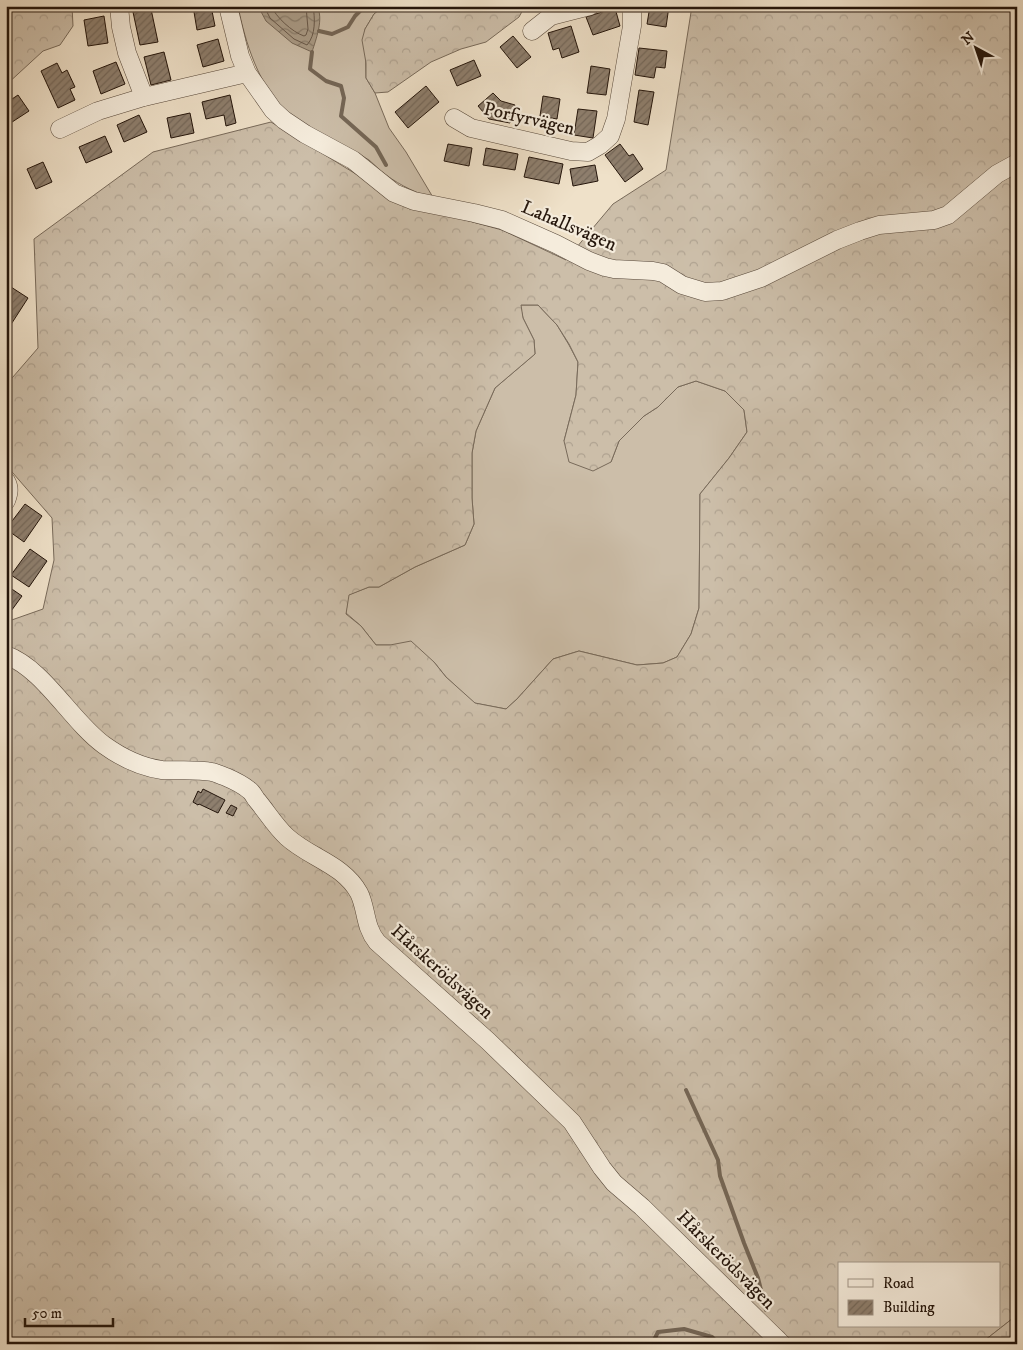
<svg xmlns="http://www.w3.org/2000/svg" width="1023" height="1350" font-family="'IM FELL DW Pica',serif">
	<defs>
		<pattern id="forest-crowns" width="20" height="18" patternUnits="userSpaceOnUse" patternTransform="scale(1.25)"><rect width="20" height="18" fill="#ccbea9"/><path d="M2 6a3 3 0 1 1 6 0M12 15a3 3 0 1 1 6 0" fill="none" stroke="#afa290"/></pattern>
		<pattern id="wetland-marsh" width="20" height="14" patternUnits="userSpaceOnUse" patternTransform="scale(1.25)"><rect width="20" height="14" fill="#ccbea9"/><path d="M1 5h8M5 5V1M11 12h8M15 12V8" fill="none" stroke="#afa290"/></pattern>
		<pattern id="water-waves" width="16" height="10" patternUnits="userSpaceOnUse" patternTransform="scale(1.25)"><rect width="16" height="10" fill="#aa9c88"/><path d="M0 5q4-4 8 0t8 0" fill="none" stroke="#8a7e6d"/></pattern>
		<pattern id="building-hatch" width="6" height="6" patternUnits="userSpaceOnUse" patternTransform="scale(1.25)"><rect width="6" height="6" fill="#8e7f6e"/><path d="M-1 1l2-2M0 6l6-6M5 7l2-2" fill="none" stroke="#746759"/></pattern>
	</defs>
	<rect width="100%" height="100%" fill="#efe1c9"/>
	<filter id="stains"><feTurbulence type="fractalNoise" baseFrequency=".004" numOctaves="4"/><feColorMatrix values="0 0 0 0 .2 0 0 0 0 .09 0 0 0 0 .02 0 0 0 .5 -.17"/></filter>
	<radialGradient id="worn" r=".72"><stop offset=".6" stop-color="#630" stop-opacity="0"/><stop offset="1" stop-color="#630" stop-opacity=".3"/></radialGradient>
	<!-- grass -->
	<path fill="#ccbea9" stroke="#786a5a" d="M 238,6 L 384,6 L 374,14 L 365,29 L 366,78 L 375,93 L 389,128 L 406,152 L 434,199 C 417,193 401,186 386,175 C 380,171 375,165 369,160 C 353,149 333,142 315,131 C 306,126 295,119 287,112 C 259,87 245,42 238,6 Z
		M 520,305 L 538,305 L 557,325 L 569,345 L 578,362 L 576,395 L 564,441 L 611,462 L 619,441 L 644,416 L 658,407 L 678,387 L 696,381 L 725,391 L 744,410 L 747,432 L 729,458 L 700,494 L 699,608 L 691,634 L 677,657 L 663,663 L 637,665 L 579,651 L 553,659 L 517,699 L 506,709 L 474,703 L 446,677 L 434,662 L 390,645 L 376,645 L 361,626 L 346,613 L 348,595 L 369,587 L 379,587 L 415,567 L 465,545 L 474,524 L 472,498 L 472,453 L 476,431 L 495,388 L 535,354 L 534,340 L 523,318 Z"/>
	<!-- forest -->
	<path fill="url(#forest-crowns)" stroke="#786a5a" fill-rule="evenodd" d="M 6,6 L 72,6 L 73,26 L 60,45 L 43,51 L 6,85 Z
		M 384,6 L 525,6 L 519,17 L 486,42 L 461,49 L 431,62 L 388,92 L 375,93 L 366,78 L 366,63 L 362,40 L 365,29 L 374,14 Z
		M 692,6 L 1017,6 L 1017,1315 L 980,1344 L 6,1344 L 6,622 L 43,609 L 54,560 L 52,518 L 6,465 L 6,385 L 38,348 L 34,239 L 153,152 L 271,122 L 413,209 L 440,213 L 502,230 L 566,260 L 613,204 L 666,170 ZM 521,305 L 538,305 L 557,325 L 569,344 L 578,362 L 576,395 L 564,441 L 569,462 L 593,471 L 611,462 L 619,441 L 644,416 L 658,407 L 678,387 L 696,381 L 725,391 L 744,410 L 747,432 L 729,458 L 700,494 L 699,608 L 691,634 L 677,657 L 663,663 L 637,665 L 579,651 L 553,659 L 517,699 L 506,709 L 475,703 L 446,677 L 434,662 L 411,641 L 390,645 L 376,645 L 361,626 L 346,614 L 349,595 L 369,587 L 379,587 L 415,567 L 465,545 L 474,524 L 472,498 L 472,453 L 476,431 L 495,388 L 535,354 L 534,340 L 523,318 ZM 839,1264 L 999,1264 L 999,1326 L 839,1326 Z"/>
	<!-- wetland -->
	<path fill="url(#wetland-marsh)" stroke="#786a5a" d="M 1017,1315 L 1017,1344 L 980,1344 Z"/>
	<!-- water -->
	<path fill="url(#water-waves)" stroke="#746656" d="M 258,6 L 317,6 C 324,19 316,39 312,52 L 292,43 L 266,21 Z"/>
	<g fill="none" stroke-linecap="round" stroke-linejoin="round">
		<!-- shore -->
		<path stroke="#67584a" stroke-width="1" d="M 264,6 L 270,18 L 294,39 L 307,45 C 316,35 315,18 313,6
			M 271,6 C 276,17 292,32 304,36 L 306,35 L 308,29 L 306,6"/>
		<!-- stream -->
		<path stroke="#746656" stroke-width="4" d="M 319,31 L 332,34 L 348,27 L 355,16 L 365,6
			M 312,52 L 310,69 L 326,81 L 341,86 L 344,98 L 341,116 L 376,147 L 386,165
			M 686,1090 L 718,1160 L 720,1176 L 744,1243 L 758,1278 L 766,1310
			M 547,1344 L 552,1344
			M 652,1344 L 658,1332 L 684,1329 L 712,1337 L 719,1344"/>
	</g>
	<!-- building -->
	<path fill="url(#building-hatch)" stroke="#24150b" d="M 193,6 L 211,6 L 215,26 L 197,30 Z
		M 650,6 L 669,6 L 666,27 L 647,24 Z
		M 615,8 L 620,26 L 593,35 L 586,17 Z
		M 151,9 L 158,42 L 140,45 L 133,12 Z
		M 104,16 L 108,43 L 88,46 L 84,20 Z
		M 571,26 L 579,52 L 562,58 L 559,48 L 553,50 L 548,33 Z
		M 513,36 L 531,57 L 517,68 L 500,47 Z
		M 218,39 L 224,61 L 203,67 L 197,45 Z
		M 639,48 L 667,51 L 665,68 L 656,67 L 654,78 L 635,75 Z
		M 164,52 L 171,80 L 151,85 L 144,57 Z
		M 474,60 L 481,76 L 457,86 L 450,70 Z
		M 116,62 L 125,84 L 101,94 L 93,71 Z
		M 57,63 L 62,73 L 67,70 L 75,87 L 70,89 L 75,100 L 58,108 L 41,71 Z
		M 591,66 L 610,69 L 606,95 L 587,93 Z
		M 426,86 L 439,102 L 408,128 L 395,112 Z
		M 639,90 L 654,92 L 648,125 L 634,122 Z
		M 493,93 L 501,101 L 515,105 L 510,123 L 489,119 L 478,106 Z
		M 18,95 L 29,111 L 6,126 L 6,103 Z
		M 230,95 L 236,123 L 226,126 L 224,115 L 206,119 L 202,102 Z
		M 543,96 L 560,99 L 557,119 L 540,116 Z
		M 578,109 L 597,111 L 593,138 L 574,135 Z
		M 190,113 L 194,133 L 171,138 L 167,118 Z
		M 139,115 L 147,132 L 124,142 L 117,125 Z
		M 105,136 L 112,152 L 86,163 L 79,147 Z
		M 448,144 L 472,148 L 469,166 L 444,161 Z
		M 620,144 L 629,156 L 633,154 L 643,169 L 625,182 L 605,155 Z
		M 486,148 L 518,154 L 515,170 L 483,165 Z
		M 529,157 L 563,164 L 559,184 L 524,177 Z
		M 43,162 L 52,182 L 36,189 L 27,169 Z
		M 595,165 L 598,181 L 573,186 L 570,169 Z
		M 11,287 L 28,298 L 10,326 L 6,324 L 6,294 Z
		M 25,504 L 42,516 L 24,542 L 6,529 Z
		M 30,549 L 47,561 L 29,587 L 11,575 Z
		M 6,585 L 22,596 L 6,618 Z
		M 203,789 L 225,800 L 218,813 L 199,804 L 198,805 L 193,802 L 198,791 L 201,793 Z
		M 231,805 L 237,808 L 233,816 L 226,813 Z"/>
	<g fill="none" stroke-linecap="round" stroke-linejoin="round">
		<defs>
			<path id="minor" d="M 119,6 L 121,27 L 127,53 L 144,97
				M 228,6 L 240,56 L 247,73 L 273,110 L 284,120 L 305,134 L 353,160 L 394,193 L 414,201 L 474,213 L 502,220 L 556,244 L 589,261 L 605,267 L 614,269 L 653,271 L 663,273 L 682,285 L 705,292 L 722,291 L 761,278 L 837,240 L 860,231 L 879,225 L 934,220 L 948,215 L 997,174 L 1017,163
				M 532,31 L 551,16 L 590,6
				M 454,118 L 471,128 L 571,151 L 588,152 L 600,145 L 610,136 L 616,119 L 632,26 L 632,6
				M 60,129 L 98,111 L 144,97 L 247,73
				M 6,481 C 10,488 9,493 6,501
				M 6,655 C 44,669 71,721 104,745 C 122,758 140,767 162,770 C 178,771 196,769 212,772 C 216,773 221,775 226,777 C 233,780 243,785 249,790 C 252,792 254,796 256,799 C 267,812 275,826 287,837 C 310,858 343,864 359,893 C 367,909 364,926 377,942 L 488,1041 L 572,1122 L 602,1168 L 614,1183 L 642,1207 L 782,1344"/>
		</defs>
		<!-- minor casing -->
		<use href="#minor" stroke="#57483a" stroke-width="19"/>
		<!-- minor -->
		<use href="#minor" stroke="#f5ecdc" stroke-width="18"/>
	</g>
	<g text-anchor="middle" dominant-baseline="central" stroke-width="4.5" stroke-linejoin="round" paint-order="stroke">
		<!-- street labels -->
		<g font-size="19" fill="#24150b" stroke="#f5ecdc">
			<text transform="translate(529 119) rotate(13)">Porfyrvägen</text>
			<text transform="translate(569 226) rotate(23)">Lahallsvägen</text>
			<text transform="translate(442 972) rotate(42)">Hårskerödsvägen</text>
			<text transform="translate(726 1260) rotate(45)">Hårskerödsvägen</text>
		</g>
	</g>
	<!-- margin -->
	<rect width="1023" height="1350" fill="none" stroke="#efe1c9" stroke-width="25"/>
	<rect x="8" y="8" width="1008" height="1335" fill="none" stroke="#24150b" stroke-width="2.5"/>
	<rect x="12" y="12" width="998" height="1325" fill="none" stroke="#24150b"/>
	<!-- legend -->
	<rect x="838" y="1262" width="162" height="65" fill="#f5ecdc" stroke="#a19688"/>
	<rect x="848" y="1279" width="25" height="8" fill="#f5ecdc" stroke="#a19688"/>
	<text x="883" y="1288" font-size="15" fill="#24150b">Road</text>
	<rect x="848" y="1300" width="25" height="15" fill="url(#building-hatch)" stroke="#a19688"/>
	<text x="883" y="1312" font-size="15" fill="#24150b">Building</text>
	<!-- north arrow -->
	<g transform="translate(976 48) rotate(320)" stroke="#f5ecdc" stroke-width="4" paint-order="stroke">
	<path d="M0-4L9 19L0 12L-9 19Z" fill="#24150b"/>
	<text y="-8" font-size="14" font-weight="bold" text-anchor="middle" fill="#24150b">N</text>
	</g>
	<!-- scale -->
	<path d="M25 1318v8h88v-8" fill="none" stroke="#24150b" stroke-width="2.5"/>
	<text x="32" y="1318" font-size="15" fill="#24150b" stroke="#f5ecdc" stroke-width="4" paint-order="stroke">50 m</text>
	<rect width="100%" height="100%" filter="url(#stains)"/>
	<rect width="100%" height="100%" fill="url(#worn)"/>
</svg>
